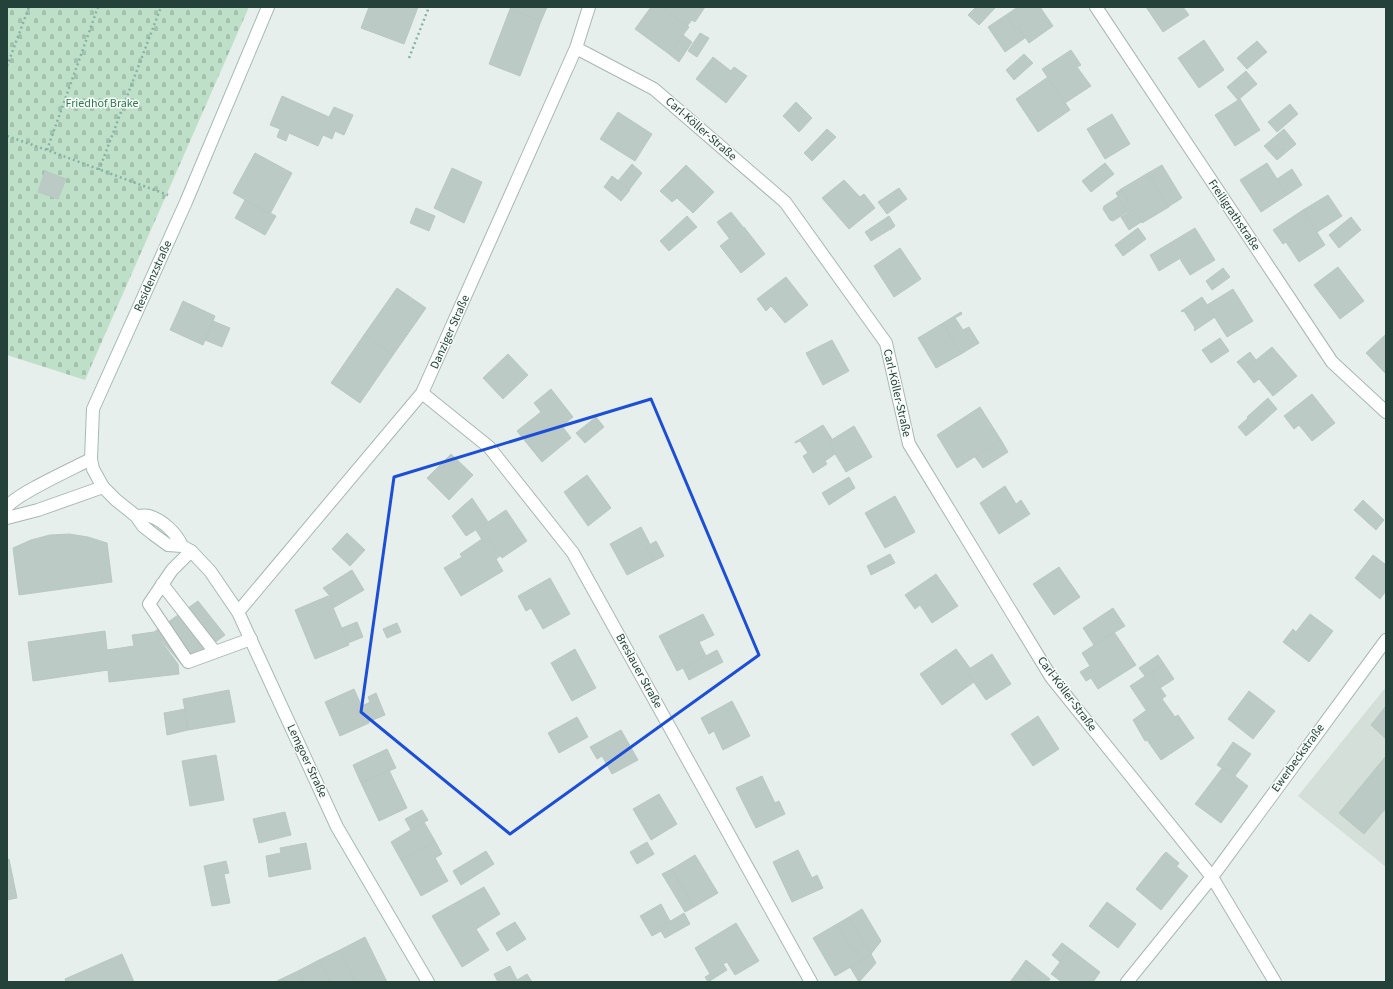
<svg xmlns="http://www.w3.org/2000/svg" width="1393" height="989" font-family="'Source Sans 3',sans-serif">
	<defs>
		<pattern id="cemetery-stones" width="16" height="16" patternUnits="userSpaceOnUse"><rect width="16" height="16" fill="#bfe0c8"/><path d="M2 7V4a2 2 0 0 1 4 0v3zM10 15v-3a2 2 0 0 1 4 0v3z" fill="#a4c1ad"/></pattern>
	</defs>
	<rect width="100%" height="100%" fill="#e6efeb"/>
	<!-- built -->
	<path fill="#d4dfda" d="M 1386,687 L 1386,867 L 1298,796 Z"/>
	<!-- cemetery -->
	<path fill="url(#cemetery-stones)" d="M 7,7 L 249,7 L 85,380 L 7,355 Z"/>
	<!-- building -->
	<path fill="#bbcac4" stroke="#b8c9c2" d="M 369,7 L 418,7 L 404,44 L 361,28 Z
		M 511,7 L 547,7 L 541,21 L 510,9 Z
		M 651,7 L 662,7 L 689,27 L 669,54 L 635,29 Z
		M 662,7 L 705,7 L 695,22 L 692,20 L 687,26 Z
		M 976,7 L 996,7 L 979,25 L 968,15 Z
		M 1018,7 L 1040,7 L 1053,26 L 1029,43 L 1018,27 L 1015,29 L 1006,15 Z
		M 1146,7 L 1183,7 L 1189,15 L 1163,32 Z
		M 510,9 L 541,21 L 520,76 L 489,64 Z
		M 1006,15 L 1015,29 L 1018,27 L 1025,38 L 1005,52 L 988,27 Z
		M 700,33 L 709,38 L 697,57 L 688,51 Z
		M 683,35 L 692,42 L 679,62 L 669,54 Z
		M 1204,40 L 1224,70 L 1199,88 L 1178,58 Z
		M 1257,41 L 1267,52 L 1247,69 L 1237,58 Z
		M 1071,50 L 1081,65 L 1077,67 L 1091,86 L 1065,103 L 1042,69 Z
		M 1024,54 L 1033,63 L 1014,80 L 1006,70 Z
		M 713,57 L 731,71 L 734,67 L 747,76 L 726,103 L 696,79 Z
		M 1246,71 L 1257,84 L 1238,100 L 1227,87 Z
		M 1048,77 L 1070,110 L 1038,132 L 1016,99 Z
		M 282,96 L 329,117 L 334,107 L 353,115 L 344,135 L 335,131 L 332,139 L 323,135 L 318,146 L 289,133 L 286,141 L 277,137 L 280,129 L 270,125 Z
		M 1240,99 L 1260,130 L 1235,146 L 1215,115 Z
		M 796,102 L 812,118 L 799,132 L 783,116 Z
		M 1290,104 L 1298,114 L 1277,132 L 1268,122 Z
		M 618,112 L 652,134 L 635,161 L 600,139 Z
		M 1112,114 L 1130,144 L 1105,159 L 1087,129 Z
		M 827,129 L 836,137 L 812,161 L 804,153 Z
		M 1284,129 L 1296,144 L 1277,160 L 1264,146 Z
		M 255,153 L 292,173 L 270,214 L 233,193 Z
		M 1105,163 L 1114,174 L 1091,192 L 1082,181 Z
		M 1267,163 L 1287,195 L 1261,212 L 1240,180 Z
		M 632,164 L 642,173 L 629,190 L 618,181 Z
		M 686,165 L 714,192 L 693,213 L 677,198 L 672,202 L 660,191 Z
		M 1162,165 L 1182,198 L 1168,207 L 1148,173 Z
		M 452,168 L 482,182 L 464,223 L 434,208 Z
		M 1292,169 L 1302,185 L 1287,195 L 1277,179 Z
		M 45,171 L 66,179 L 58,199 L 38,192 Z
		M 1148,173 L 1169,207 L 1142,223 L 1121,189 Z
		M 612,176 L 630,190 L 621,201 L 604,187 Z
		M 844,180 L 860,197 L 864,194 L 875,208 L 849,229 L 822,198 Z
		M 899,188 L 907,199 L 887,214 L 878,202 Z
		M 1121,189 L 1133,210 L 1128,213 L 1116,193 Z
		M 1328,195 L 1342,216 L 1317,232 L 1303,210 Z
		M 1118,197 L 1127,212 L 1113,221 L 1110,220 L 1103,209 L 1104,206 Z
		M 245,200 L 276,216 L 265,235 L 235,218 Z
		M 416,208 L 435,216 L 429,231 L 410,223 Z
		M 1133,210 L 1141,222 L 1129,230 L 1121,217 Z
		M 1303,210 L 1325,245 L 1299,262 L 1286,242 L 1283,244 L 1273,230 Z
		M 731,212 L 743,227 L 729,238 L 717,222 Z
		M 687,216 L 697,227 L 669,251 L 660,241 Z
		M 889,216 L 895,226 L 890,230 L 883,220 Z
		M 1351,217 L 1361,230 L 1339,248 L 1329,235 Z
		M 883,220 L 889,230 L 871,241 L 865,232 Z
		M 744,227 L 765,254 L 741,273 L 720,246 Z
		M 1138,228 L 1146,239 L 1123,256 L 1115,245 Z
		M 1195,228 L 1215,260 L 1190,275 L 1170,243 Z
		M 1170,243 L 1179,259 L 1159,271 L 1150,255 Z
		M 900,248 L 921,279 L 894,297 L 874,266 Z
		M 1338,267 L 1364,301 L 1340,319 L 1314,285 Z
		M 1223,268 L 1230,277 L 1212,290 L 1206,281 Z
		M 786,277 L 808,305 L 785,323 L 771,306 L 766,311 L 757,299 Z
		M 397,288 L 426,308 L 393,355 L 364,335 Z
		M 1233,289 L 1253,321 L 1227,337 L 1207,305 Z
		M 1202,297 L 1215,317 L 1194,331 L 1195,328 L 1184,311 L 1182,312 L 1181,311 Z
		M 183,301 L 215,316 L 203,345 L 170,330 Z
		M 961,312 L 962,314 L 955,318 L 963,330 L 969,327 L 979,343 L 961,354 L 943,323 Z
		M 213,321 L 230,328 L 222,347 L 205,340 Z
		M 943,323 L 961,354 L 936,368 L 918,338 Z
		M 1386,332 L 1386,374 L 1366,353 L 1386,334 Z
		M 364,335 L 393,355 L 360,403 L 331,383 Z
		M 1220,338 L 1229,351 L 1211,363 L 1202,350 Z
		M 832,340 L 849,371 L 823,385 L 806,353 Z
		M 1272,347 L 1297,376 L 1273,396 L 1259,379 L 1254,383 L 1244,370 Z
		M 1250,352 L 1256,360 L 1244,370 L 1237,362 Z
		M 508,354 L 528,375 L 503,399 L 483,378 Z
		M 551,389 L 573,417 L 562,426 L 571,438 L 542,462 L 517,431 L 541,412 L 534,403 Z
		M 1312,394 L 1335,423 L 1312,441 L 1299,425 L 1294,429 L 1284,416 Z
		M 1268,398 L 1277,409 L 1257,427 L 1247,417 Z
		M 980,407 L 1001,440 L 957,468 L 937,435 Z
		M 596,417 L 604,427 L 585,443 L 576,433 Z
		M 1248,418 L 1257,427 L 1246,436 L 1238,427 Z
		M 823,425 L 832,439 L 828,442 L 835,454 L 825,461 L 827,464 L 813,473 L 803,456 L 808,453 L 800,441 L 795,443 L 795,442 Z
		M 854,426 L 872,457 L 846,472 L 828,442 Z
		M 1001,440 L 1008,452 L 983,468 L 975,457 Z
		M 451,454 L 473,475 L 449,500 L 427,478 Z
		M 587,475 L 611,508 L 588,526 L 564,492 Z
		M 849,477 L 855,488 L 829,505 L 822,493 Z
		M 1005,486 L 1016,504 L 1021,500 L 1030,514 L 999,534 L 980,503 Z
		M 895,496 L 915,532 L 885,548 L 865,513 Z
		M 472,498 L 488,522 L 466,536 L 452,516 Z
		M 1363,500 L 1384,520 L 1376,530 L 1354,510 Z
		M 506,510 L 527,541 L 502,558 L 489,539 L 484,543 L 476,530 Z
		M 641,527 L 650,544 L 646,547 L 654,561 L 627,575 L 610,544 Z
		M 347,533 L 365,550 L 350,566 L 332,549 Z
		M 69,534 L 88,537 L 107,543 L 112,582 L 19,595 L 13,548 L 31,540 L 50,535 Z
		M 482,539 L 484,543 L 489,539 L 500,556 L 496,559 L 503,571 L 461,596 L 444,568 L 462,557 L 460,554 Z
		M 656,541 L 664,556 L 654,561 L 646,547 Z
		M 890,554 L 895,563 L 871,575 L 867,566 Z
		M 1373,555 L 1386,565 L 1386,591 L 1380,599 L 1355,578 Z
		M 1059,567 L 1080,597 L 1054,615 L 1033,584 Z
		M 352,570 L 364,590 L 333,608 L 329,595 L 323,588 Z
		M 936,574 L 958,606 L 932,623 L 920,605 L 915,609 L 905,595 Z
		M 550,578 L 570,614 L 543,629 L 531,608 L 526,611 L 518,596 Z
		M 328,596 L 349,645 L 315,659 L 295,610 Z
		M 198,601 L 225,635 L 183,666 L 154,632 Z
		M 1113,608 L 1125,626 L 1094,645 L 1083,628 Z
		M 703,614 L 714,635 L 699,642 L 706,656 L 677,671 L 659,636 Z
		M 1310,614 L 1333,631 L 1309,662 L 1283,642 L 1293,629 L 1296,632 Z
		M 357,622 L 363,637 L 348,643 L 342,628 Z
		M 397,623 L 401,632 L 387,638 L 383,629 Z
		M 105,631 L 107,650 L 134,646 L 132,635 L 154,632 L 178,664 L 179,674 L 109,682 L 108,670 L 33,681 L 28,642 Z
		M 1114,632 L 1136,665 L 1098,689 L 1091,678 L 1086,681 L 1080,672 L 1090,666 L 1082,653 Z
		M 575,649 L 596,688 L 572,701 L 551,663 Z
		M 956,649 L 970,668 L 966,671 L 974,682 L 942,705 L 920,674 Z
		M 717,650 L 723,662 L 689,680 L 683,668 Z
		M 992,654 L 1011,684 L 986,700 L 966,671 Z
		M 1158,655 L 1164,664 L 1145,676 L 1139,668 Z
		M 1164,664 L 1174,679 L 1160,688 L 1150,673 Z
		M 1150,673 L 1166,696 L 1146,710 L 1130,686 Z
		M 354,689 L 369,723 L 340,736 L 325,702 Z
		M 229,690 L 235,722 L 188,730 L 183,699 Z
		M 1249,691 L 1275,711 L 1253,739 L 1228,719 Z
		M 376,693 L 385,715 L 368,722 L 362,706 L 370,702 L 368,697 Z
		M 1162,699 L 1175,717 L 1178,715 L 1194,738 L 1161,760 L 1147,740 L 1145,741 L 1133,720 Z
		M 732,701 L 750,736 L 723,750 L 714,731 L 709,734 L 701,718 Z
		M 1386,706 L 1386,739 L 1371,725 Z
		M 185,709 L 188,730 L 167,735 L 164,713 Z
		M 1038,716 L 1059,749 L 1033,766 L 1011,734 Z
		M 577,717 L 588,737 L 559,753 L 548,733 Z
		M 621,730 L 638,760 L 612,774 L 602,756 L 597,759 L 590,747 Z
		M 1233,742 L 1251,754 L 1235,776 L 1217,765 Z
		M 387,749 L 396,768 L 361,783 L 353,765 Z
		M 216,755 L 224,800 L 190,806 L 182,761 Z
		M 1386,756 L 1386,808 L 1364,834 L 1339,813 Z
		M 1223,767 L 1248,786 L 1221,823 L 1195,804 Z
		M 389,770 L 407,808 L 379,821 L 361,783 Z
		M 762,776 L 775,803 L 779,801 L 785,814 L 756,828 L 736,788 Z
		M 659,794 L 677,824 L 651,840 L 633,809 Z
		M 422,810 L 428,820 L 411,830 L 405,819 Z
		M 285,812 L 291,835 L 259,843 L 253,819 Z
		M 424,822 L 435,841 L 401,860 L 391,842 Z
		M 435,841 L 442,854 L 435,858 L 448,881 L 421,896 L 401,860 Z
		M 647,842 L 654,854 L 637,864 L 630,852 Z
		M 306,843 L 311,869 L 269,877 L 266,856 L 281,853 L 280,848 Z
		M 798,850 L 812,878 L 817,875 L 823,888 L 792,902 L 773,862 Z
		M 486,851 L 494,864 L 461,885 L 453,871 Z
		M 1166,852 L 1179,863 L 1177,866 L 1163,855 Z
		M 695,855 L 718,893 L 694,907 L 672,869 Z
		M 1163,855 L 1188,876 L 1161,910 L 1136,889 Z
		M 9,859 L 17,898 L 7,900 L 7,860 Z
		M 226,861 L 229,873 L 224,874 L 230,903 L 212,906 L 204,866 Z
		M 672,869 L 694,907 L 685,912 L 662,874 Z
		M 484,887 L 500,914 L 476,929 L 489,950 L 462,967 L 432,916 Z
		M 1107,902 L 1136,924 L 1118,948 L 1089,926 Z
		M 661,904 L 670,921 L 659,928 L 661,931 L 652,936 L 640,916 Z
		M 862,909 L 881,941 L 871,954 L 849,917 Z
		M 684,913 L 690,924 L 665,938 L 659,928 Z
		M 849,917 L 871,954 L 863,959 L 856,949 L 853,951 L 837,924 Z
		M 515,922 L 526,939 L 507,951 L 496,933 Z
		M 736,923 L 759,961 L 735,975 L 727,962 L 723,964 L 727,970 L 708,982 L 705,977 L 710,974 L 695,948 Z
		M 837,924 L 853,951 L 856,949 L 863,960 L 835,976 L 813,938 Z
		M 365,937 L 387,982 L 356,982 L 340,950 Z
		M 1062,943 L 1070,949 L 1060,962 L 1052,955 Z
		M 1070,949 L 1100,972 L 1093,982 L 1062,982 L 1051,974 Z
		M 340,950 L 356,982 L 330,982 L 319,960 Z
		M 122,954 L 134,982 L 66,982 L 65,979 Z
		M 871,954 L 876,963 L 859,982 L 850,967 Z
		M 319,960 L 330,982 L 304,982 L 298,971 Z
		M 1026,960 L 1050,979 L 1048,982 L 1034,982 L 1019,970 Z
		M 510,966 L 517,980 L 513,982 L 498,982 L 494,974 Z
		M 1019,970 L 1034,982 L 1010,982 Z
		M 298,971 L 304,982 L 277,982 L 277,981 Z
		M 527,974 L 532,982 L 513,982 L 517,980 Z"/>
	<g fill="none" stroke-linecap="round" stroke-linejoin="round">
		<defs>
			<path id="service" d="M 191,551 L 172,570 L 149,604 L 188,662 L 251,639
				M 162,584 L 215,652"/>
			<path id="minor" d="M 1096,7 L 1332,362 L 1386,412
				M 576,48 L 654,89 L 785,202 L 886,343 L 909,444 L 1051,677 L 1212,877 L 1275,982
				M 422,393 L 489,447 L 573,553 L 811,982
				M 238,612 L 422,393 L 576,48 L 589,7
				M 1127,982 L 1212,877 L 1386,640"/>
			<path id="tertiary" d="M 7,507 C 16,494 74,468 91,459
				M 7,518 L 38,510 L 103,487"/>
			<path id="secondary" d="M 268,7 L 186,202 L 93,409 L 91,459 L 93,469 L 103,487 L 116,500 L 136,516 L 143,526 L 153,534 L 168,545 L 182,546 L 191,551 L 210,571 L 238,612 L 337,827 L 428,982
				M 136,516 C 140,516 146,515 149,516 C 163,520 177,534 182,546"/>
		</defs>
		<!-- service casing -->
		<use href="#service" stroke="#a8b8b2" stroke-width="14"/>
		<!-- minor casing -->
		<use href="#minor" stroke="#a8b8b2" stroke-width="14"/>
		<!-- tertiary casing -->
		<use href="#tertiary" stroke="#a8b8b2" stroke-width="14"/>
		<!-- secondary casing -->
		<use href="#secondary" stroke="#a4bbb3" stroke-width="14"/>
		<!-- path -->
		<path stroke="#86b3a5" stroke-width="2.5" stroke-dasharray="2 3" stroke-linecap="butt" d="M 409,58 L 429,7
			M 7,66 L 29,7
			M 7,136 L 47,150 L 168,195
			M 47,150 L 98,7
			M 99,170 L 161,7"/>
		<!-- service -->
		<use href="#service" stroke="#fff" stroke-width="12"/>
		<!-- minor -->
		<use href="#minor" stroke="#fff" stroke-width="12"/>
		<!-- tertiary -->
		<use href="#tertiary" stroke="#fff" stroke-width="12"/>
		<!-- secondary -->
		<use href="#secondary" stroke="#fff" stroke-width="12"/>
	</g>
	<!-- marked area -->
	<path fill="none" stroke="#1d4ed8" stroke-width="3" stroke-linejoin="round" d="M 651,399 L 759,655 L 510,834 L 361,712 L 394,477 Z"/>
	<g text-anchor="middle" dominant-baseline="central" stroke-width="3" stroke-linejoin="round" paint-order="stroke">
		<!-- park labels -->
		<g font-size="12" fill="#2d7a4b" stroke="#f7fbf9">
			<text x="102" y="103">Friedhof Brake</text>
		</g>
		<!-- street labels -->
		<g font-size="12" fill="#24423a" stroke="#f7fbf9">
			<text transform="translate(701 129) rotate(41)">Carl-Köller-Straße</text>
			<text transform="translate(1234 215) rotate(56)">Freiligrathstraße</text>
			<text transform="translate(153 276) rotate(-66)">Residenzstraße</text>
			<text transform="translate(450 332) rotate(-66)">Danziger Straße</text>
			<text transform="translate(897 393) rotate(77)">Carl-Köller-Straße</text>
			<text transform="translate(639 671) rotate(61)">Breslauer Straße</text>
			<text transform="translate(1067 694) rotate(53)">Carl-Köller-Straße</text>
			<text transform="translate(1298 758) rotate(-54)">Ewerbeckstraße</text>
			<text transform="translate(307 761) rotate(65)">Lemgoer Straße</text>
		</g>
	</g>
	<!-- border -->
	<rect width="1393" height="989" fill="none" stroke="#24423a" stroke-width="16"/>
</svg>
